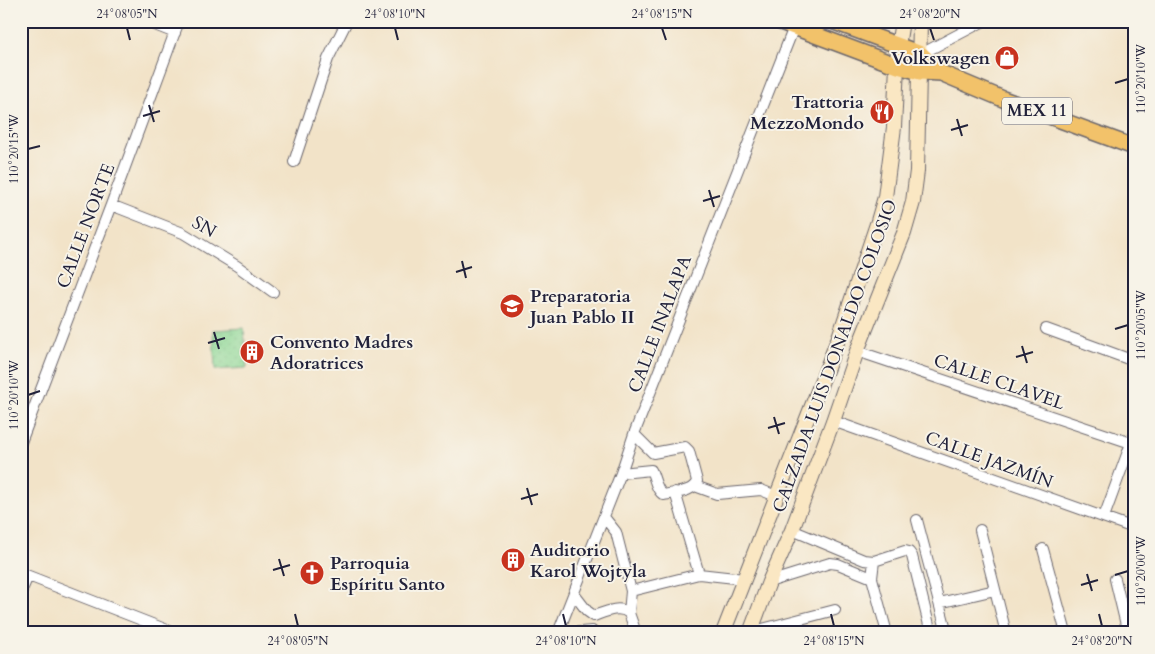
<svg xmlns="http://www.w3.org/2000/svg" width="1155" height="654" font-family="Cardo,serif">
	<defs>
		<pattern id="park-dots" width="8" height="8" patternUnits="userSpaceOnUse" patternTransform="scale(1.25)"><rect width="8" height="8" fill="#8cd795"/><path d="M2 2h.1M6 6h.1" fill="none" stroke="#78b881" stroke-width="1.8" stroke-linecap="round"/></pattern>
	</defs>
	<rect width="100%" height="100%" fill="#f7f3e8"/>
	<filter id="ink" filterUnits="userSpaceOnUse"><feTurbulence type="fractalNoise" baseFrequency=".02" numOctaves="2"/><feDisplacementMap in="SourceGraphic" scale="10" xChannelSelector="R" yChannelSelector="G"/><feConvolveMatrix kernelMatrix="1 2 1 2 8 2 1 2 1" color-interpolation-filters="sRGB"/></filter>
	<filter id="wash" filterUnits="userSpaceOnUse"><feTurbulence type="fractalNoise" baseFrequency=".0096" numOctaves="4" result="noise"/><feDisplacementMap in="SourceGraphic" scale="20" xChannelSelector="R" yChannelSelector="G"/><feGaussianBlur stdDeviation="1.12" result="paint"/><feColorMatrix in="noise" values="0 0 0 0 0 0 0 0 0 0 0 0 0 0 0 0 0 1.4 0 .05"/><feComposite in="paint" operator="in"/></filter>
	<g filter="url(#wash)">
		<rect width="100%" height="100%" fill="#f2e3c8"/>
		<!-- park -->
		<path fill="url(#park-dots)" stroke="#577c68" d="M 244,328 L 247,368 L 215,370 L 213,330 Z"/>
	</g>
	<g filter="url(#ink)">
		<g fill="none" stroke-linecap="round" stroke-linejoin="round">
			<defs>
				<path id="street" d="M 145,21 L 175,33
					M 921,54 L 984,21
					M 294,162 L 328,59 L 347,21
					M 111,205 L 183,233 L 237,266 L 273,292
					M 1046,329 L 1134,361
					M 857,351 L 1131,443
					M 833,421 L 1134,528
					M 21,442 L 111,205 L 179,21
					M 621,473 L 651,470 C 655,478 656,491 664,495 C 675,492 693,493 697,481 L 689,451 L 685,447 L 653,453 L 634,434
					M 695,486 L 717,494 L 761,490 L 776,496
					M 675,492 L 699,574
					M 604,517 L 616,532 L 631,591 L 629,613 L 636,633
					M 1104,517 L 1133,438
					M 917,520 L 947,633
					M 792,530 L 864,560 L 874,561 L 905,551 L 909,552 L 912,556 L 931,633
					M 980,530 L 1006,633
					M 1043,549 L 1066,633
					M 874,561 L 872,578 L 887,633
					M 21,573 L 175,633
					M 1115,579 L 1128,633
					M 769,582 L 830,563 L 838,564 L 872,578
					M 631,591 L 699,574 L 744,579
					M 21,592 L 28,576
					M 574,594 L 587,611 L 594,616
					M 939,603 L 995,590
					M 594,616 C 605,612 619,605 629,613
					M 751,632 L 835,610
					M 558,633 L 621,473 L 634,434 L 794,27
					M 571,633 L 592,631"/>
				<path id="secondary" d="M 723,633 L 839,337 L 878,221 L 885,197 L 894,127 L 898,46 L 902,21
					M 750,633 L 769,582 L 792,530 L 833,421 L 857,351 L 904,233 L 913,202 L 917,171 L 920,21"/>
				<path id="primary" d="M 778,21 L 898,66 L 920,72 L 941,73
					M 832,21 L 921,54 L 941,73 L 1003,99 L 1134,147"/>
			</defs>
			<!-- street casing -->
			<use href="#street" stroke="#6b666c" stroke-width="12"/>
			<!-- secondary casing -->
			<use href="#secondary" stroke="#6b666c" stroke-width="16"/>
			<!-- primary casing -->
			<use href="#primary" stroke="#6b666c" stroke-width="18"/>
			<!-- street -->
			<use href="#street" stroke="#fff" stroke-width="10"/>
			<!-- secondary -->
			<use href="#secondary" stroke="#fae7c3" stroke-width="14"/>
			<!-- primary -->
			<use href="#primary" stroke="#f2c26a" stroke-width="15"/>
		</g>
	</g>
	<!-- ticks -->
	<path fill="none" stroke="#22223b" stroke-width="2" d="M 127,28 L 130,40M 395,28 L 398,40M 662,28 L 666,40M 930,28 L 934,40M 1115,83 L 1128,79M 149,105 L 154,122M 143,116 L 160,111M 957,119 L 962,136M 951,130 L 968,125M 28,149 L 40,146M 709,190 L 714,207M 703,201 L 720,196M 462,261 L 466,278M 456,272 L 472,267M 1115,329 L 1128,325M 214,332 L 219,349M 208,343 L 225,338M 1022,346 L 1027,363M 1016,357 L 1033,352M 28,395 L 40,391M 774,417 L 779,434M 768,428 L 785,423M 527,488 L 532,505M 521,499 L 538,494M 279,559 L 284,576M 273,570 L 290,565M 1087,574 L 1092,591M 1115,575 L 1128,571M 1081,585 L 1098,580M 295,614 L 298,626M 563,614 L 566,626M 831,614 L 834,626M 1099,614 L 1102,626"/>
	<!-- icons -->
	<defs>
		<symbol id="shop-disc" viewBox="-11 -11 22 22"><circle r="9.5" fill="#c8321e" stroke="#f7f3e8"/><path d="M-5-2.5h2.3a2.7 3.5 0 0 1 5.4 0H5L5.5 6h-11ZM-1.5-2.5h3a1.5 2.3 0 0 0-3 0Z" fill="#fff"/></symbol>
		<symbol id="restaurant-disc" viewBox="-11 -11 22 22"><circle r="9.5" fill="#c8321e" stroke="#f7f3e8"/><path d="M-5-6h1v4h1v-4h1v4h1v-4h1v5L-1.5 .5V6h-2V.5L-5-1ZM5-6V6H3V1.5H1.5Q1.5-4 5-6Z" fill="#fff"/></symbol>
		<symbol id="university-disc" viewBox="-11 -11 22 22"><circle r="9.5" fill="#c8321e" stroke="#f7f3e8"/><path d="M0-5L7-2L0 1L-7-2ZM-4 1L0 2.5L4 1V4Q0 6-4 4Z" fill="#fff"/></symbol>
		<symbol id="building-disc" viewBox="-11 -11 22 22"><circle r="9.5" fill="#c8321e" stroke="#f7f3e8"/><path d="M-4-6H4V6H1V3H-1V6H-4ZM-2.5-4.3h1.7v1.8h-1.7ZM.8-4.3h1.7v1.8H.8ZM-2.5-1h1.7V.8h-1.7ZM.8-1h1.7V.8H.8Z" fill="#fff"/></symbol>
		<symbol id="church-disc" viewBox="-11 -11 22 22"><circle r="9.5" fill="#c8321e" stroke="#f7f3e8"/><path d="M-1.2-6h2.4v3.5h3.3v2.4h-3.3V6h-2.4V-.1h-3.3v-2.4h3.3Z" fill="#fff"/></symbol>
	</defs>
	<g fill-rule="evenodd">
		<use href="#shop-disc" x="993" y="44" width="28" height="28"/>
		<use href="#restaurant-disc" x="868" y="98" width="28" height="28"/>
		<use href="#university-disc" x="498" y="292" width="28" height="28"/>
		<use href="#building-disc" x="238" y="338" width="28" height="28"/>
		<use href="#building-disc" x="499" y="546" width="28" height="28"/>
		<use href="#church-disc" x="298" y="559" width="28" height="28"/>
	</g>
	<g text-anchor="middle" dominant-baseline="central" stroke-width="4" stroke-linejoin="round" paint-order="stroke">
		<!-- shield labels -->
		<rect fill="#f7f3e8" stroke="#62616f" stroke-width="1" x="1002" y="97.5" width="70" height="27" rx="4"/>
		<g font-size="16" font-weight="bold" fill="#22223b">
			<text x="1037" y="111">MEX 11</text>
		</g>
		<!-- poi labels -->
		<g font-size="18" font-weight="bold" fill="#22223b" stroke="#f7f3e8" text-anchor="start">
			<text x="990" y="58" text-anchor="end">Volkswagen</text>
			<text x="864" y="102" text-anchor="end">Trattoria<tspan x="864" dy="21">MezzoMondo</tspan></text>
			<text x="530" y="296">Preparatoria<tspan x="530" dy="21">Juan Pablo II</tspan></text>
			<text x="270" y="342">Convento Madres<tspan x="270" dy="21">Adoratrices</tspan></text>
			<text x="530" y="550">Auditorio<tspan x="530" dy="21">Karol Wojtyla</tspan></text>
			<text x="330" y="563">Parroquia<tspan x="330" dy="21">Espíritu Santo</tspan></text>
		</g>
		<!-- street labels -->
		<g font-size="18" fill="#22223b" stroke="#f7f3e8">
			<text transform="translate(86 226) rotate(-69)">CALLE NORTE</text>
			<text transform="translate(204 227) rotate(30)">SN</text>
			<text transform="translate(660 324) rotate(-69)">CALLE INALAPA</text>
			<text transform="translate(835 356) rotate(-70)">CALZADA LUIS DONALDO COLOSIO</text>
			<text transform="translate(999 382) rotate(19)">CALLE CLAVEL</text>
			<text transform="translate(989 460) rotate(20)">CALLE JAZMÍN</text>
		</g>
	</g>
	<!-- margin -->
	<rect width="1155" height="654" fill="none" stroke="#f7f3e8" stroke-width="55"/>
	<rect x="28" y="28" width="1100" height="598" fill="none" stroke="#22223b" stroke-width="2"/>
	<g font-size="12" text-anchor="middle" fill="#22223b">
		<text x="127" y="18">24°08'05"N</text>
		<text x="395" y="18">24°08'10"N</text>
		<text x="662" y="18">24°08'15"N</text>
		<text x="930" y="18">24°08'20"N</text>
		<text transform="translate(1141 79) rotate(-90)" y="4">110°20'10"W</text>
		<text transform="translate(14 149) rotate(-90)" y="4">110°20'15"W</text>
		<text transform="translate(1141 325) rotate(-90)" y="4">110°20'05"W</text>
		<text transform="translate(14 395) rotate(-90)" y="4">110°20'10"W</text>
		<text transform="translate(1141 571) rotate(-90)" y="4">110°20'00"W</text>
		<text x="298" y="645">24°08'05"N</text>
		<text x="566" y="645">24°08'10"N</text>
		<text x="834" y="645">24°08'15"N</text>
		<text x="1102" y="645">24°08'20"N</text>
	</g>
</svg>
